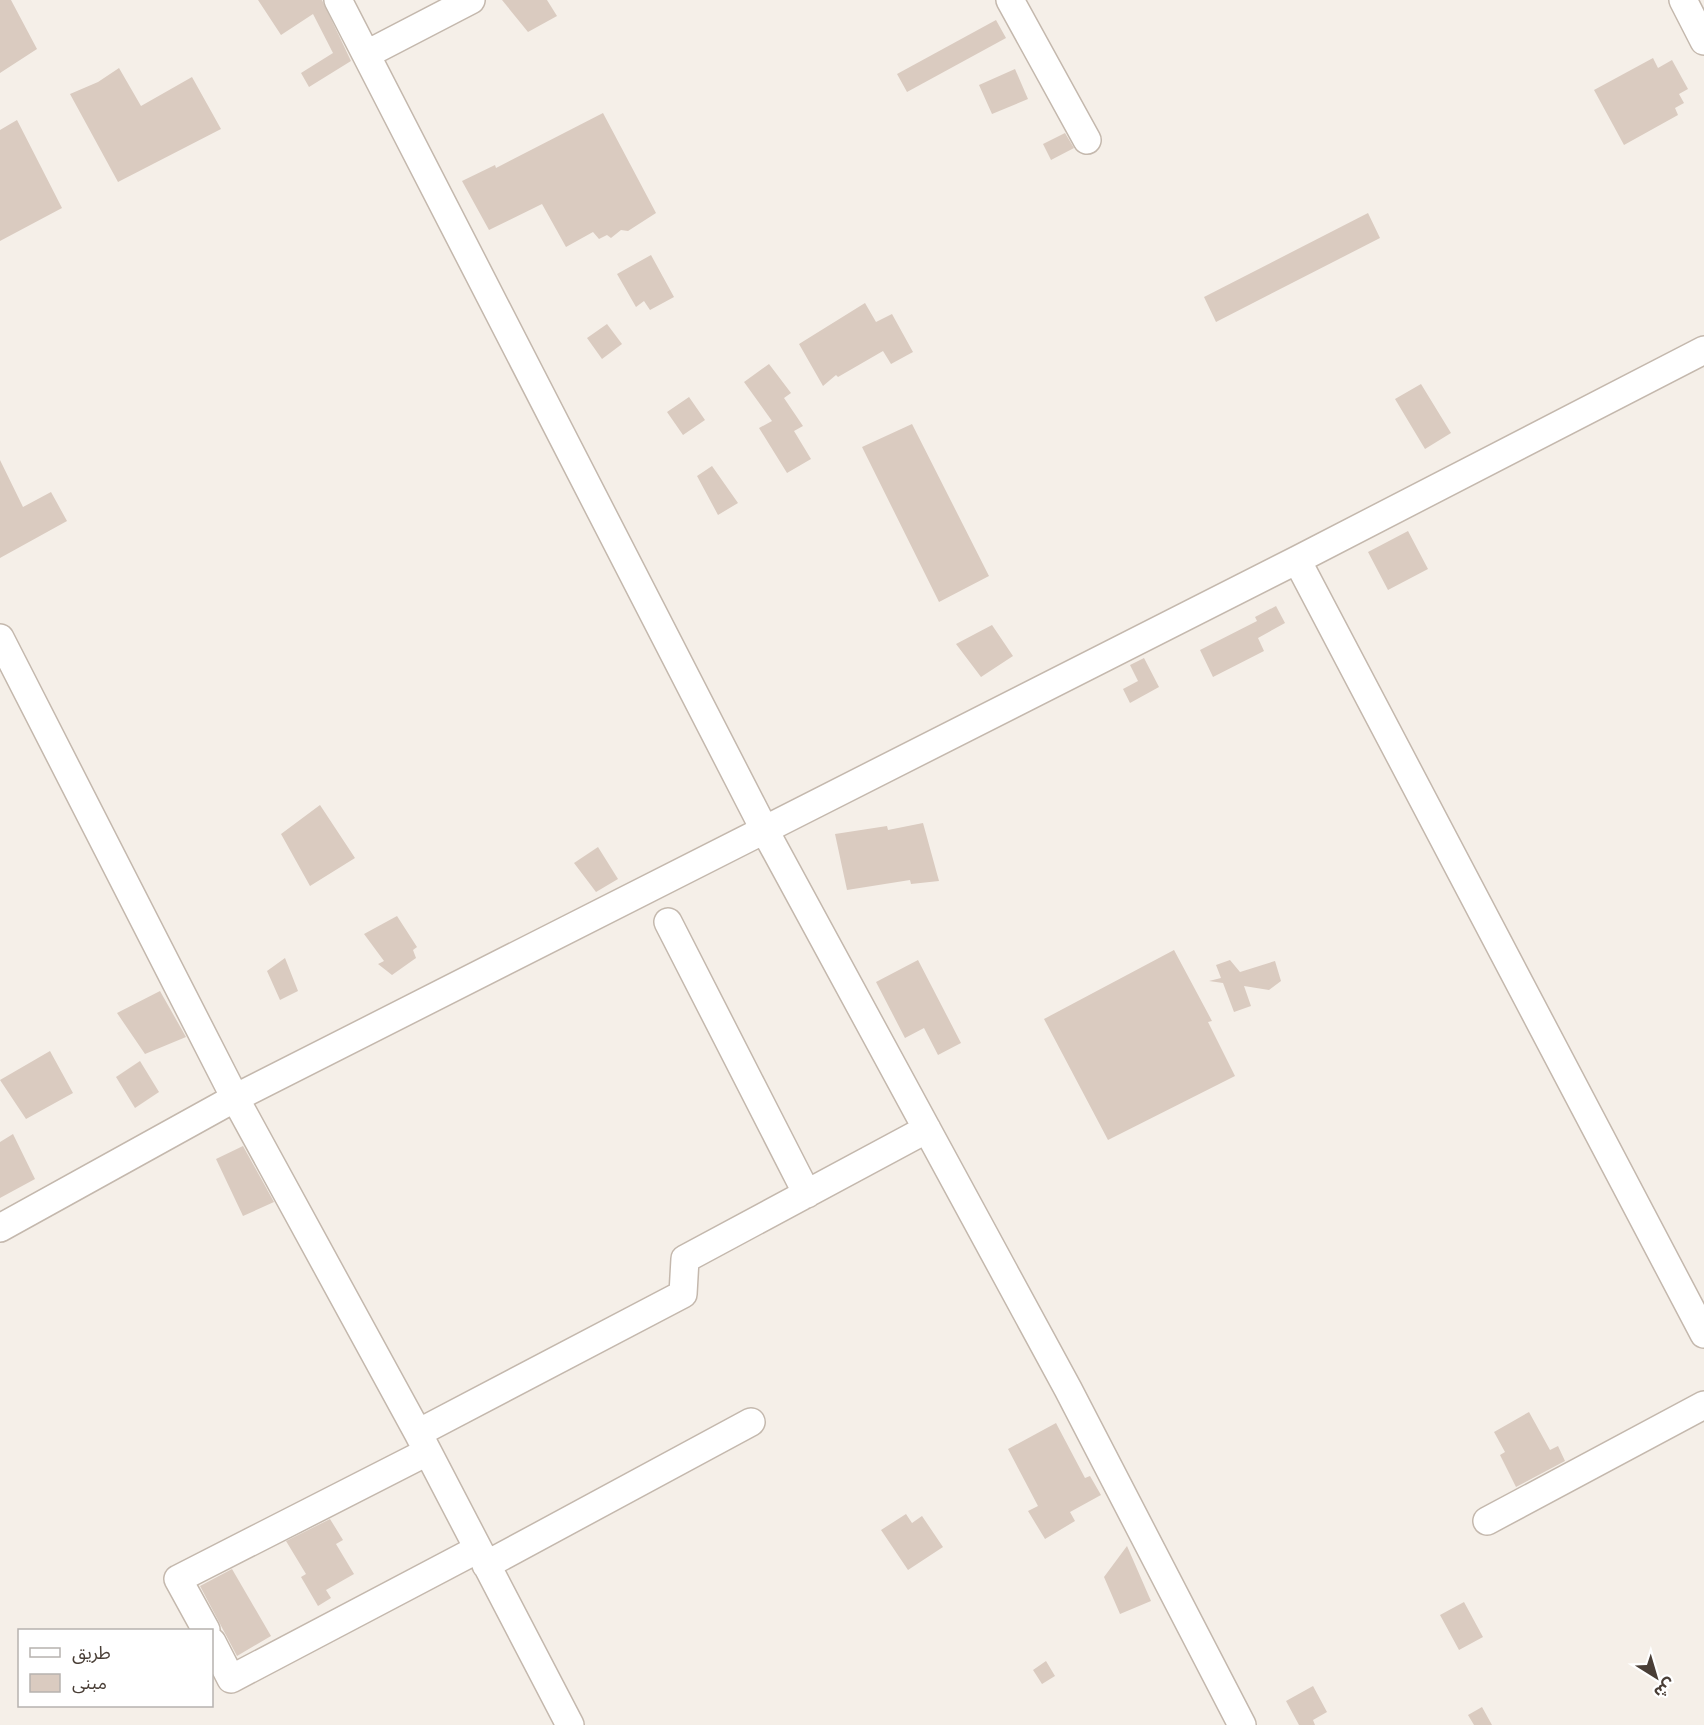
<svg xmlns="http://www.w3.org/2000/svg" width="1704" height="1725" font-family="Manrope,'Noto Sans Arabic',sans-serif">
	<rect width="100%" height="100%" fill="#f5efe8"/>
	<!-- building -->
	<path fill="#dacbc0" d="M 0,0 L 11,0 L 37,49 L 0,73 Z
		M 258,0 L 322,0 L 351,61 L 309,87 L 301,73 L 333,53 L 313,14 L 281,35 Z
		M 502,0 L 547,0 L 557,16 L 528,32 Z
		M 996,20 L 1006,38 L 907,92 L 897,74 Z
		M 1653,58 L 1658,68 L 1672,60 L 1688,89 L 1679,94 L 1684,103 L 1675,108 L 1678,115 L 1624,145 L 1594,90 Z
		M 119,68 L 141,106 L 192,77 L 221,129 L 118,182 L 70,94 L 98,82 Z
		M 1015,69 L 1028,99 L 992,114 L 979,85 Z
		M 603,113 L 656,213 L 628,231 L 621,230 L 611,238 L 607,235 L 599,239 L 593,232 L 566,247 L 542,204 L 489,230 L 462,181 L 495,165 L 496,168 Z
		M 17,120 L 62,208 L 0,241 L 0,130 Z
		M 1065,133 L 1074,148 L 1051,160 L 1043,144 Z
		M 1368,213 L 1380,238 L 1216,322 L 1204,297 Z
		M 651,255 L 674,297 L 650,310 L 644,301 L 636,307 L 617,274 Z
		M 865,303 L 876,322 L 892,314 L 913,352 L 891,364 L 883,351 L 838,377 L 836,375 L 823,386 L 799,344 Z
		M 607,324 L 622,344 L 602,359 L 587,338 Z
		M 769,364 L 791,393 L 784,398 L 803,426 L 794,431 L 811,459 L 787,473 L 759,428 L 772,421 L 744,382 Z
		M 1421,384 L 1451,433 L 1425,449 L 1395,399 Z
		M 689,397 L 705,420 L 683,435 L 667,412 Z
		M 912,424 L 989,576 L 939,602 L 862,447 Z
		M 0,460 L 23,507 L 51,492 L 67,521 L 0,558 Z
		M 712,466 L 738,503 L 718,515 L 697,476 Z
		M 1408,531 L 1428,569 L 1388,590 L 1368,552 Z
		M 1276,606 L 1285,623 L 1258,638 L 1264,651 L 1213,677 L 1200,650 L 1257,621 L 1255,617 Z
		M 992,625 L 1013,656 L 981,677 L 956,644 Z
		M 1144,658 L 1159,687 L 1130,703 L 1123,689 L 1138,681 L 1130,665 Z
		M 320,805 L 355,858 L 310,886 L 281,834 Z
		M 923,823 L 939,881 L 911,884 L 910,880 L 847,890 L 835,834 L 887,826 L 888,830 Z
		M 598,847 L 618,879 L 596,892 L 574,863 Z
		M 397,916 L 417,947 L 413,950 L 416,958 L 392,975 L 378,964 L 384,961 L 364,934 Z
		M 1174,950 L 1212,1021 L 1208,1022 L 1235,1076 L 1108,1140 L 1044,1019 Z
		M 285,958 L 298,991 L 280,1000 L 267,971 Z
		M 918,960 L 961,1043 L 938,1055 L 924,1028 L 905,1038 L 876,982 Z
		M 1230,960 L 1240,972 L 1275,961 L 1281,981 L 1269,990 L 1244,986 L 1251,1006 L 1234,1012 L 1223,983 L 1209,981 L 1221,978 L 1216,965 Z
		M 160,991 L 186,1037 L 145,1054 L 117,1013 Z
		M 50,1051 L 73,1093 L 26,1119 L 0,1080 Z
		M 140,1061 L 159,1092 L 135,1108 L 116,1077 Z
		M 13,1134 L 35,1179 L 0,1198 L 0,1142 Z
		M 243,1146 L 274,1202 L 243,1216 L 216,1159 Z
		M 1529,1412 L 1550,1450 L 1558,1446 L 1565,1461 L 1516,1487 L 1500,1455 L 1505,1452 L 1494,1432 Z
		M 1056,1423 L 1085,1478 L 1090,1476 L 1101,1495 L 1070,1512 L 1075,1521 L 1045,1539 L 1028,1511 L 1038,1506 L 1008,1449 Z
		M 906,1514 L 912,1523 L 922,1516 L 943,1547 L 908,1570 L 881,1530 Z
		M 330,1519 L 343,1540 L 336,1544 L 354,1574 L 326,1590 L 331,1598 L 318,1606 L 301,1577 L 306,1574 L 286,1541 Z
		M 1127,1546 L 1151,1601 L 1120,1614 L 1104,1577 Z
		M 232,1569 L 271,1636 L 237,1656 L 200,1586 Z
		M 1464,1602 L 1483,1637 L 1459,1650 L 1440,1615 Z
		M 1046,1661 L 1055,1676 L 1042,1684 L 1033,1670 Z
		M 1313,1686 L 1327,1712 L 1313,1720 L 1315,1725 L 1299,1725 L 1286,1701 Z
		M 1482,1707 L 1492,1725 L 1474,1725 L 1468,1715 Z"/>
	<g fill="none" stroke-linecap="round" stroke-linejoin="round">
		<defs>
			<path id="minor" d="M 338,0 L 764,829 L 1068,1389 L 1242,1725
				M 1010,0 L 1087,140
				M 1683,0 L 1704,41
				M 367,54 L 471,0
				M 1297,560 L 1704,1334
				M 0,638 L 235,1098 L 418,1433 L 570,1725
				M 668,922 L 807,1194
				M 0,1228 L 235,1098 L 1297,560 L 1704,350
				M 418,1433 L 683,1294 L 685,1259 L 927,1129
				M 1487,1521 L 1704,1405
				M 486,1565 L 751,1422
				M 206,1630 L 178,1579 L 427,1452
				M 212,1642 L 231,1679 L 478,1549"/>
		</defs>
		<!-- minor casing -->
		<use href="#minor" stroke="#c4b8ad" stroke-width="30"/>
		<!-- minor -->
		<use href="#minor" stroke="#fff" stroke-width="27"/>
	</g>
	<!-- legend -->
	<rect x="18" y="1629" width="195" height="78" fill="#ffffff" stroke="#b6b2af" stroke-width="1.5"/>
	<rect x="30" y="1648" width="30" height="9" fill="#ffffff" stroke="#b6b2af" stroke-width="1.5"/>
	<text x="72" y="1659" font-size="18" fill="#493e36">طريق</text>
	<rect x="30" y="1674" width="30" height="18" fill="#dacbc0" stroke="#b6b2af" stroke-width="1.5"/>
	<text x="72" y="1689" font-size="18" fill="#493e36">مبنى</text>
	<!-- north arrow -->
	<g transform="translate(1656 1677) rotate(143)" stroke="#ffffff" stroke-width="4.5" paint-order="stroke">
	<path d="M0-4.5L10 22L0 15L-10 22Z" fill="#493e36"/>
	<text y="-9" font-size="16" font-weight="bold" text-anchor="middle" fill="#493e36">ش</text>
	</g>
</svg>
